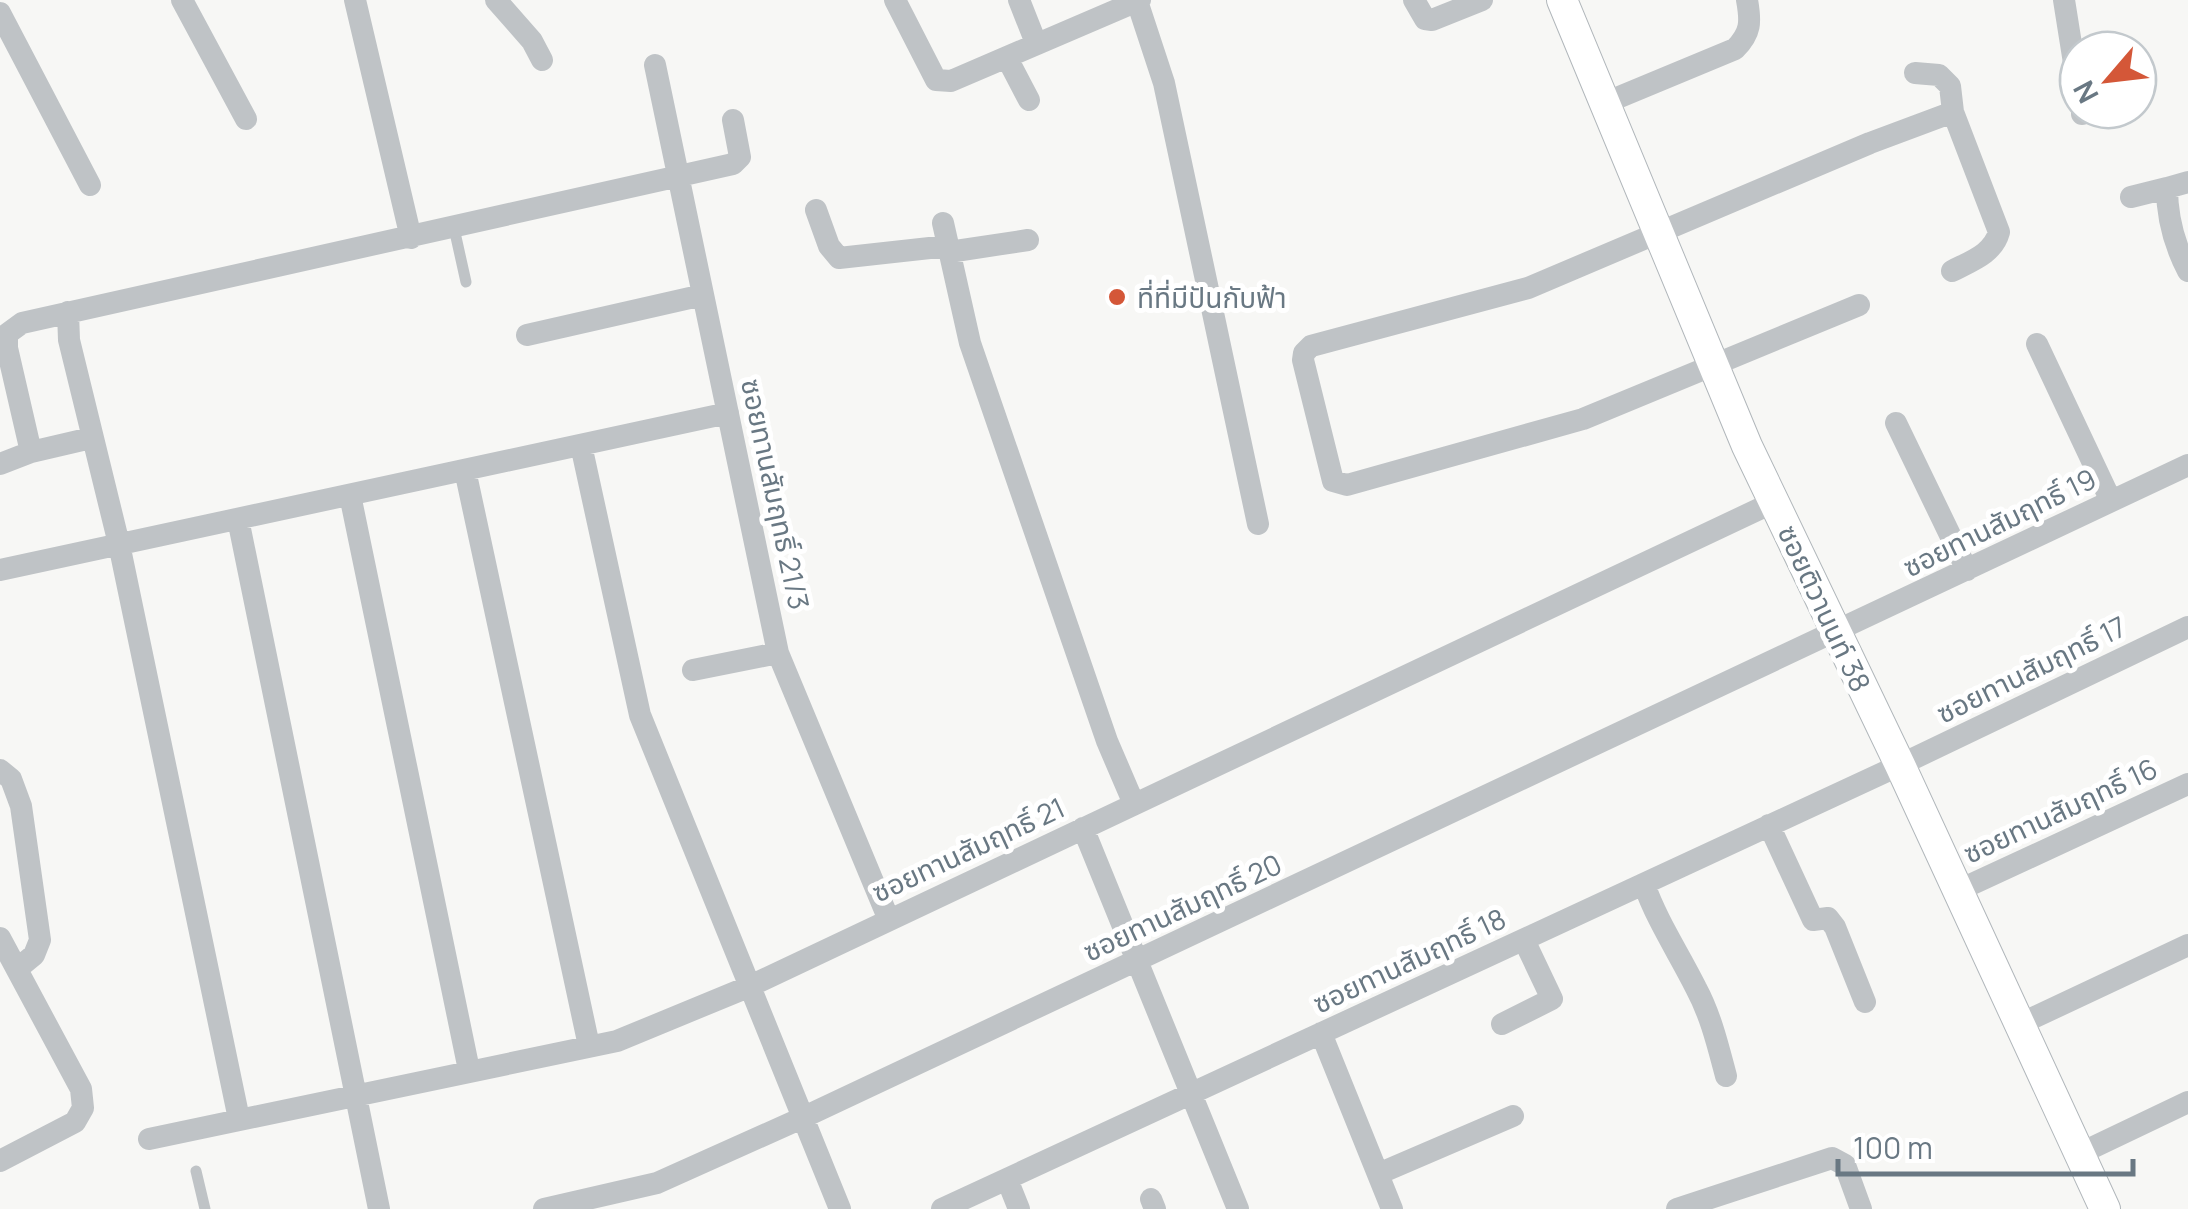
<svg xmlns="http://www.w3.org/2000/svg" width="2188" height="1209" font-family="Manrope,'Noto Sans Thai',sans-serif">
	<rect width="100%" height="100%" fill="#f7f7f5"/>
	<g fill="none" stroke-linecap="round" stroke-linejoin="round">
		<defs>
			<path id="secondary" d="M 1562,0 L 1747,446 L 1900,765 L 2105,1209"/>
		</defs>
		<!-- secondary casing -->
		<use href="#secondary" stroke="#b1b7bb" stroke-width="32"/>
		<!-- lane -->
		<path stroke="#bfc3c6" stroke-width="11" d="M 454,228 L 466,282
			M 196,1171 L 205,1209"/>
		<!-- street -->
		<path stroke="#bfc3c6" stroke-width="22" d="M 182,0 L 246,119
			M 355,0 L 411,238
			M 496,0 L 532,41 L 542,60
			M 895,0 L 936,80 L 951,81 L 1140,0
			M 1019,0 L 1036,43
			M 1414,0 L 1425,19 L 1432,20 L 1482,0
			M 2064,0 L 2078,88
			M 1137,1 L 1164,83 L 1258,524
			M 0,13 L 90,185
			M 1007,58 L 1029,100
			M 655,65 L 778,653 L 889,920
			M 1915,73 L 1939,75 L 1950,86 L 1953,112 L 1999,232 C 1993,254 1971,261 1952,271
			M 1605,103 L 1735,49 C 1751,33 1751,22 1747,0
			M 2082,110 L 2082,114
			M 2188,182 L 2167,188 C 2167,217 2175,246 2188,271
			M 2131,197 L 2167,188
			M 816,210 L 829,246 L 839,258 L 948,246
			M 943,223 L 970,343 L 1107,741 L 1134,804
			M 949,252 L 1028,240
			M 1859,305 L 1583,419 L 1347,485 L 1333,481 L 1303,360 L 1304,353 L 1311,346 L 1528,288 L 1870,143 L 1953,112
			M 68,312 L 69,340 L 119,544 L 239,1119
			M 527,335 L 703,295
			M 2037,344 L 2111,501
			M 1896,423 L 1967,570
			M 581,445 L 640,715 L 840,1209
			M 31,452 L 7,348 L 7,334 L 22,323 L 733,164 L 740,157 L 733,120
			M 0,464 L 31,452 L 91,438
			M 465,470 L 589,1046
			M 350,495 L 469,1070
			M 238,519 L 379,1209
			M 0,570 L 728,413
			M 693,670 L 778,653
			M 0,770 L 11,779 L 21,806 L 40,940 L 34,955 L 17,969
			M 1769,825 L 1813,920 L 1828,918 L 1835,927 L 1865,1002
			M 1083,828 L 1238,1209
			M 1644,884 C 1657,921 1678,952 1696,988 C 1711,1016 1718,1046 1726,1076
			M 1957,891 L 2188,784
			M 0,938 L 81,1089 L 83,1108 L 75,1122 L 0,1161
			M 1502,1024 L 1552,999 L 1524,940
			M 2018,1025 L 2188,945
			M 1321,1033 L 1392,1209
			M 149,1139 L 617,1041 L 748,987 L 1774,502
			M 2079,1154 L 2188,1102
			M 1378,1174 L 1513,1116
			M 1007,1179 L 1019,1209
			M 1151,1199 L 1155,1209
			M 544,1209 L 657,1183 L 802,1118 L 2188,465
			M 942,1209 L 1900,765 L 2188,627
			M 1677,1209 L 1832,1158 L 1845,1165 L 1861,1209"/>
		<!-- secondary -->
		<use href="#secondary" stroke="#fff" stroke-width="30"/>
	</g>
	<!-- markers -->
	<circle fill="#d45738" stroke="#fff" stroke-width="4" cx="1117" cy="297" r="10"/>
	<g text-anchor="middle" dominant-baseline="central" stroke-width="10" stroke-linejoin="round" paint-order="stroke">
		<!-- poi labels -->
		<g font-size="28" fill="#697883" stroke="#fff" text-anchor="start">
			<text x="1137" y="297">ที่ที่มีปันกับฟ้า</text>
		</g>
		<!-- street labels -->
		<g font-size="28" fill="#697883" stroke="#fff">
			<text transform="translate(776 494) rotate(78)">ซอยทานสัมฤทธิ์ 21/3</text>
			<text transform="translate(1999 522) rotate(-26)">ซอยทานสัมฤทธิ์ 19</text>
			<text transform="translate(1825 608) rotate(65)">ซอยติวานนท์ 38</text>
			<text transform="translate(2031 669) rotate(-26)">ซอยทานสัมฤทธิ์ 17</text>
			<text transform="translate(2060 810) rotate(-25)">ซอยทานสัมฤทธิ์ 16</text>
			<text transform="translate(968 849) rotate(-25)">ซอยทานสัมฤทธิ์ 21</text>
			<text transform="translate(1182 907) rotate(-25)">ซอยทานสัมฤทธิ์ 20</text>
			<text transform="translate(1409 960) rotate(-25)">ซอยทานสัมฤทธิ์ 18</text>
		</g>
	</g>
	<!-- north arrow -->
	<g transform="translate(2108 80) rotate(242)"><circle r="48" fill="#ffffff" stroke="#c3c9cd" stroke-width="2.5"/>
	<path d="M0-8L18 38L0 25L-18 38Z" fill="#d45738"/>
	<text y="-15" font-size="28" font-weight="bold" text-anchor="middle" fill="#697883">N</text>
	</g>
	<!-- scale -->
	<path d="M1838 1159v15h295v-15" fill="none" stroke="#697883" stroke-width="5"/>
	<text x="1853" y="1159" font-size="30" fill="#697883" stroke="#ffffff" stroke-width="8" paint-order="stroke">100 m</text>
</svg>
